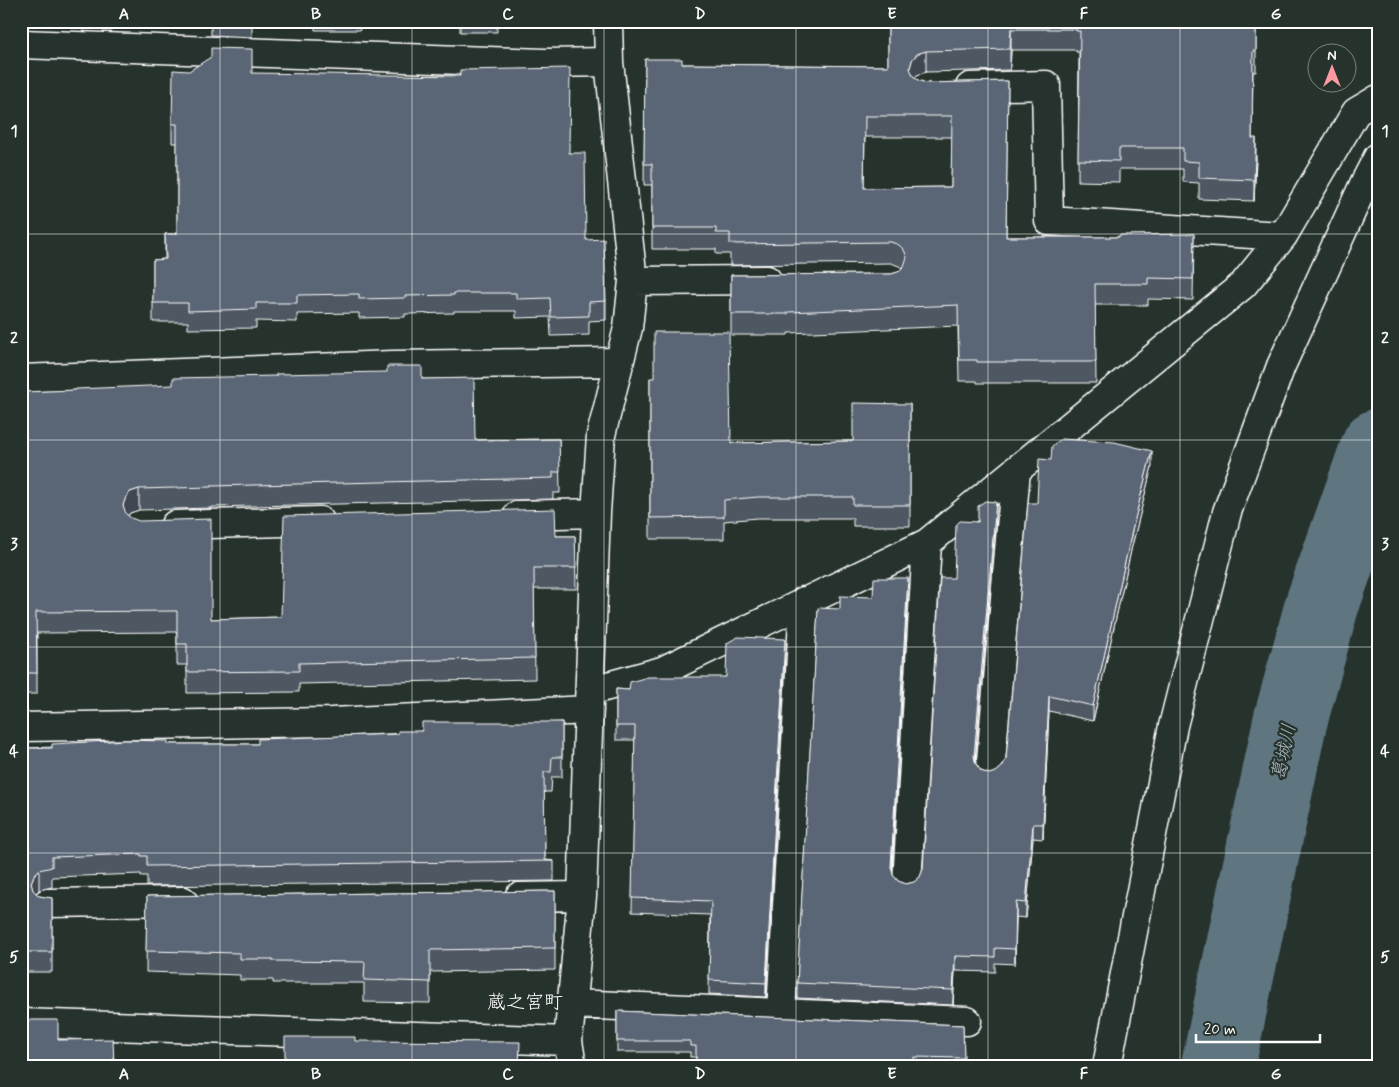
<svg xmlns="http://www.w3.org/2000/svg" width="1399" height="1087" font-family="Mynerve,'Klee One',sans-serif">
	<rect width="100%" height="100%" fill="#26332d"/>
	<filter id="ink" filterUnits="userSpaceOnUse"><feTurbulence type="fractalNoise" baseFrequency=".02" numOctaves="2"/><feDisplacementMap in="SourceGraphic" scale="10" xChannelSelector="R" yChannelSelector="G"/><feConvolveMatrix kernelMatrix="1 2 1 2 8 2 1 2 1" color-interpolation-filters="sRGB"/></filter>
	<g filter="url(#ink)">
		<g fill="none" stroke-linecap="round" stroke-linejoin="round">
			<!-- river -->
			<path stroke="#5e7680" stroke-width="74" d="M 1218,1066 L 1290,722 L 1322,605 L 1378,446"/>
			<defs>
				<path id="minor" d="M 21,44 L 544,63 L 609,62
					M 970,87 L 1046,85 L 1049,221 L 1283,236 L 1356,112 L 1378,99
					M 633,281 L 767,280
					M 21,379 L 393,365 L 619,362
					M 518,515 L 596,513
					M 175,525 L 320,521
					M 590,691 L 662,671 L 927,543 L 1243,285 L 1283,236
					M 21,727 L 331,722 L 589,710
					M 990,773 L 1016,470
					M 907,883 L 927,543
					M 519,897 L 582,896
					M 47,903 L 183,901
					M 572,1004 L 967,1021
					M 781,1013 L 804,601
					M 21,1023 L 568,1041
					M 572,1066 L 568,1041 L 582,896 L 596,513 L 601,435 L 628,328 L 633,281 L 609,62 L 608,21
					M 1107,1066 L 1173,726 L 1227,512 L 1281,366 L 1364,184 L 1378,157"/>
			</defs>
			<!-- minor casing -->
			<use href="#minor" stroke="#fff" stroke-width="31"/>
			<!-- minor -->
			<use href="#minor" stroke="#26332d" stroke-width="28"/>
		</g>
		<!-- wall -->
		<path fill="#4d5864" stroke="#fff" fill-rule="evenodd" d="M 211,21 L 252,21 L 252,37 L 211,35 Z
			M 315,21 L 497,21 L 497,32 L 460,32 L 460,24 L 360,23 L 360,30 L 315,30 Z
			M 888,21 L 1256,21 L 1256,72 L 1253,72 L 1252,138 L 1256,159 L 1254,201 L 1199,199 L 1199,183 L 1183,182 L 1183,169 L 1119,169 L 1119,182 L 1078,181 L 1079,52 L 1076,52 L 1076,50 L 1011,50 L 1010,70 L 926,72 L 917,75 L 915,78 L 918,80 L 926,83 L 1008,81 L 1006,237 L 1119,237 L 1194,234 L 1193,300 L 1148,299 L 1148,305 L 1095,305 L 1096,383 L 977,383 L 977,381 L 959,381 L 958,326 L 788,333 L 788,335 L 731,335 L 731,275 L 891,274 L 898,272 L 902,268 L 899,266 L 891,263 L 730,265 L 730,254 L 716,254 L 716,249 L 652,249 L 652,185 L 644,185 L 645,59 L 682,64 L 888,66 ZM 865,137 L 952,137 L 951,187 L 864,188 Z
			M 252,73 L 569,153 L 586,240 L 606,301 L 606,320 L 589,321 L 589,335 L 551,336 L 550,317 L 516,318 L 516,311 L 454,311 L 454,313 L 405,314 L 405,317 L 359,318 L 359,313 L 297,314 L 297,322 L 256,321 L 256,328 L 188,329 L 188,322 L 153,322 L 153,260 L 165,259 L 165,234 L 177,234 L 177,143 L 172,143 L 172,124 Z
			M 650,378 L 731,443 L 853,441 L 910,404 L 910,526 L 853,526 L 853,518 L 758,518 L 724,521 L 724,539 L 650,539 Z
			M 422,379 L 475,440 L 559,439 L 560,493 L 553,493 L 553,499 L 211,507 L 211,508 L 139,510 L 130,513 L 128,516 L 211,619 L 281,617 L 556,536 L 575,536 L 576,589 L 534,589 L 535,679 L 299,684 L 299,692 L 187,693 L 187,665 L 177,665 L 177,632 L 37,633 L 37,694 L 21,694 L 21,392 Z
			M 1152,466 L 1132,546 L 1093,721 L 1049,711 L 1043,839 L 1033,838 L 1026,918 L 1016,917 L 1015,964 L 995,963 L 995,972 L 955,971 L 953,1005 L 797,998 L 797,983 L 840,609 L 873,597 L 908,593 L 892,871 L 893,875 L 898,881 L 906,884 L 914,882 L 920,877 L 923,869 L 954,578 L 978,522 L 996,517 L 975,762 L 976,764 L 981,771 L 989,774 L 996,772 L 1002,767 L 1006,759 L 1037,503 Z
			M 785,653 L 766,997 L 709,994 L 710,915 L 632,912 L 635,740 L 616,740 L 616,689 L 629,690 L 726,677 Z
			M 562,722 L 562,777 L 552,777 L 551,792 L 544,792 L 545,860 L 554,861 L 554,881 L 147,886 L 147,876 L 141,876 L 141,874 L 52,877 L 52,887 L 39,890 L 36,893 L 39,896 L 52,898 L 52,972 L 21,972 L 21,748 L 168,744 L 258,744 L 398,734 L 422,731 Z
			M 555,891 L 555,970 L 430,972 L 430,1003 L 364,1002 L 364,983 L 273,983 L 273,980 L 240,980 L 240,975 L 146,972 L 147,896 Z
			M 617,1011 L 963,1025 L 964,1066 L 696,1066 L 696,1057 L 690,1057 L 690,1052 L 617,1052 Z"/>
		<!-- shaded-wall -->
		<path fill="#3f4751" stroke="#fff" d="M 1011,29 L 1011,50 L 1010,70 L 1010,49 Z
			M 926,51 L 926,72 L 917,75 L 912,81 L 910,68 L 912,60 L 917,54 Z
			M 1256,138 L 1256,159 L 1254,201 L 1254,180 Z
			M 1152,451 L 1152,466 L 1132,546 L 1093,721 L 1093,706 L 1132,531 Z
			M 139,489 L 139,510 L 130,513 L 126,518 L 123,505 L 126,497 L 130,492 Z
			M 996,502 L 996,517 L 974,772 L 974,757 Z
			M 908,578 L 908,593 L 891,882 L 891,867 Z
			M 785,639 L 785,653 L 766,997 L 766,983 Z
			M 1049,696 L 1049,711 L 1043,839 L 1043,824 Z
			M 1033,824 L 1033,838 L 1026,918 L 1026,903 Z
			M 39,870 L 39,890 L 34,895 L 31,883 L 34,875 Z
			M 1016,902 L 1016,917 L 1015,964 L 1015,949 Z
			M 955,956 L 955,971 L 953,1005 L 953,990 Z"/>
		<!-- building -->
		<path fill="#5a6674" stroke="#fff" fill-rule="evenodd" d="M 888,21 L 1256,21 L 1256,51 L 1253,51 L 1252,138 L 1256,138 L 1254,180 L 1199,178 L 1199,162 L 1183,161 L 1183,148 L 1119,148 L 1119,161 L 1078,160 L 1080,31 L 1076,31 L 1076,29 L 1011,29 L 1010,49 L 926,51 L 917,54 L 912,60 L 910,68 L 913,76 L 918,80 L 926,83 L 1008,81 L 1006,237 L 1119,237 L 1119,235 L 1194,234 L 1193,279 L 1148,278 L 1148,284 L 1095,284 L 1096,362 L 977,362 L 977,360 L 959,360 L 958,305 L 788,312 L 788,314 L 731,314 L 731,275 L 891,274 L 898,272 L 904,266 L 907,257 L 904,250 L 899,245 L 891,242 L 730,244 L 730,233 L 716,233 L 716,228 L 652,228 L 652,164 L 644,164 L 645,59 L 682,59 L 682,64 L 888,66 ZM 865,116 L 952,116 L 951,187 L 864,188 Z
			M 211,48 L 252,49 L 252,73 L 460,76 L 460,70 L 570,68 L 569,153 L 585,153 L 586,240 L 604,239 L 606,301 L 589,302 L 589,316 L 551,317 L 550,298 L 516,299 L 516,293 L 454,293 L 454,295 L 405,296 L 405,298 L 359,299 L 359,294 L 297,295 L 297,303 L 256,303 L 256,309 L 188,311 L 188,303 L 153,303 L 153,260 L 166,259 L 165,234 L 177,234 L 177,124 L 172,124 L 173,70 L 189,71 L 211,57 Z
			M 654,332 L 729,332 L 731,443 L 853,441 L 853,403 L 910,404 L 910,505 L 853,505 L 853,497 L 758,497 L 724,500 L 724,517 L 650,518 L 650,378 L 654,378 Z
			M 387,366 L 422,366 L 422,379 L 474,378 L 475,440 L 559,439 L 560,472 L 553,472 L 553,478 L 211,486 L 211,487 L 139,489 L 130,492 L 126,497 L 123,505 L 126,514 L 131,518 L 139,521 L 211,519 L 211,619 L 281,617 L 284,516 L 555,509 L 556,536 L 575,536 L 576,568 L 534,568 L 535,658 L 299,663 L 299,671 L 187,672 L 187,644 L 177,644 L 177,611 L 36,612 L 37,673 L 21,673 L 21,392 L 76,390 L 76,389 L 173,385 L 173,378 L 276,376 L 276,374 L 387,372 Z
			M 1061,439 L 1114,442 L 1152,451 L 1132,531 L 1093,706 L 1049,696 L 1043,824 L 1033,824 L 1026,903 L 1016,902 L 1015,949 L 995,948 L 995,957 L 955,956 L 953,990 L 797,983 L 818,608 L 840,609 L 840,596 L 873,597 L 874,578 L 908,578 L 891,867 L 893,875 L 898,881 L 906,884 L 914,882 L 920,877 L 923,869 L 940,578 L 954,578 L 956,525 L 960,521 L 978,522 L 978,506 L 985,501 L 996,502 L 974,757 L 976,764 L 981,771 L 989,774 L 996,772 L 1002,767 L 1006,759 L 1028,503 L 1037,503 L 1039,459 L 1051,460 L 1052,446 Z
			M 738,637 L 785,639 L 766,983 L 709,980 L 711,901 L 632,898 L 635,726 L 616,726 L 616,689 L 629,690 L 630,682 L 648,677 L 726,677 L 727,643 Z
			M 422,722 L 562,722 L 562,757 L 552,757 L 551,772 L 544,772 L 545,860 L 554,861 L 147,866 L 147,856 L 141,856 L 141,854 L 52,857 L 52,867 L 39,870 L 34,875 L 31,883 L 33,890 L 39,896 L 52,898 L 52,952 L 21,952 L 21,748 L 52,748 L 52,744 L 126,740 L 168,741 L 168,744 L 258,744 L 258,739 L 398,734 L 398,731 L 422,731 Z
			M 555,891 L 555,948 L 430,950 L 430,982 L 364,980 L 365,962 L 273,961 L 273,959 L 240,959 L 240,953 L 146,951 L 147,896 Z
			M 617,1011 L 963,1025 L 964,1058 L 914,1057 L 914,1066 L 696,1066 L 696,1046 L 690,1046 L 690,1041 L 617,1041 Z
			M 21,1020 L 58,1020 L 58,1040 L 113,1039 L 114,1066 L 21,1066 Z
			M 285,1037 L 355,1037 L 355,1041 L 520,1042 L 519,1066 L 285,1066 Z"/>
	</g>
	<!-- grid -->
	<path fill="none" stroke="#fff" stroke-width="1" stroke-opacity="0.55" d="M 220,21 L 220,1066M 412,21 L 412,1066M 604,21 L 604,1066M 796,21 L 796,1066M 988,21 L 988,1066M 1180,21 L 1180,1066M 21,234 L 1378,234M 21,440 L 1378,440M 21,647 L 1378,647M 21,853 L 1378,853"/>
	<g text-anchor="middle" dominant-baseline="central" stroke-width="4.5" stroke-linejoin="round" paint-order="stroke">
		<!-- water labels -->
		<g font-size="19" font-style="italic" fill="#aebac0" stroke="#26332d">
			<text transform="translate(1284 752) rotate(-78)">葛城川</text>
		</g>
		<!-- neighbourhood labels -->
		<g font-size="19" fill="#fff" stroke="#26332d">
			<text x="525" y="1002">蔵之宮町</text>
		</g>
	</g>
	<!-- margin -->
	<rect width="1399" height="1087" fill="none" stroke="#26332d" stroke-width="55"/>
	<!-- north arrow -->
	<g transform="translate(1332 68)"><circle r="24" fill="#26332d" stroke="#7d8581"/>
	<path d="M0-4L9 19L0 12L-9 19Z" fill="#ff9aa2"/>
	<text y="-8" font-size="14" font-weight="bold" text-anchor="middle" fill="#ffffff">N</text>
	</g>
	<!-- scale -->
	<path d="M1196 1034v8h124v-8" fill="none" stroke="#ffffff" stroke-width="2.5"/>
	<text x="1204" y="1034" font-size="15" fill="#ffffff" stroke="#26332d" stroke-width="4" paint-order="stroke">20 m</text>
	<rect x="28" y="28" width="1344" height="1032" fill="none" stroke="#fff" stroke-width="2"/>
	<g font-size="16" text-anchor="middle" font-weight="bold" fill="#fff">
		<text x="124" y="19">A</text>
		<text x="316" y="19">B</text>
		<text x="508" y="19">C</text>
		<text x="700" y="19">D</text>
		<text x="892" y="19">E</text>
		<text x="1084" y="19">F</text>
		<text x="1276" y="19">G</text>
		<text x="14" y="136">1</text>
		<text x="1385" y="136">1</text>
		<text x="14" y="343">2</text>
		<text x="1385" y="343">2</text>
		<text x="14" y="549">3</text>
		<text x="1385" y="549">3</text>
		<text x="14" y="756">4</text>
		<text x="1385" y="756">4</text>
		<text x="14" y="962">5</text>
		<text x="1385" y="962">5</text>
		<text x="124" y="1079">A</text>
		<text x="316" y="1079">B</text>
		<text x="508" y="1079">C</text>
		<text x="700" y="1079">D</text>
		<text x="892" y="1079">E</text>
		<text x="1084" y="1079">F</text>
		<text x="1276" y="1079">G</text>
	</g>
</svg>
